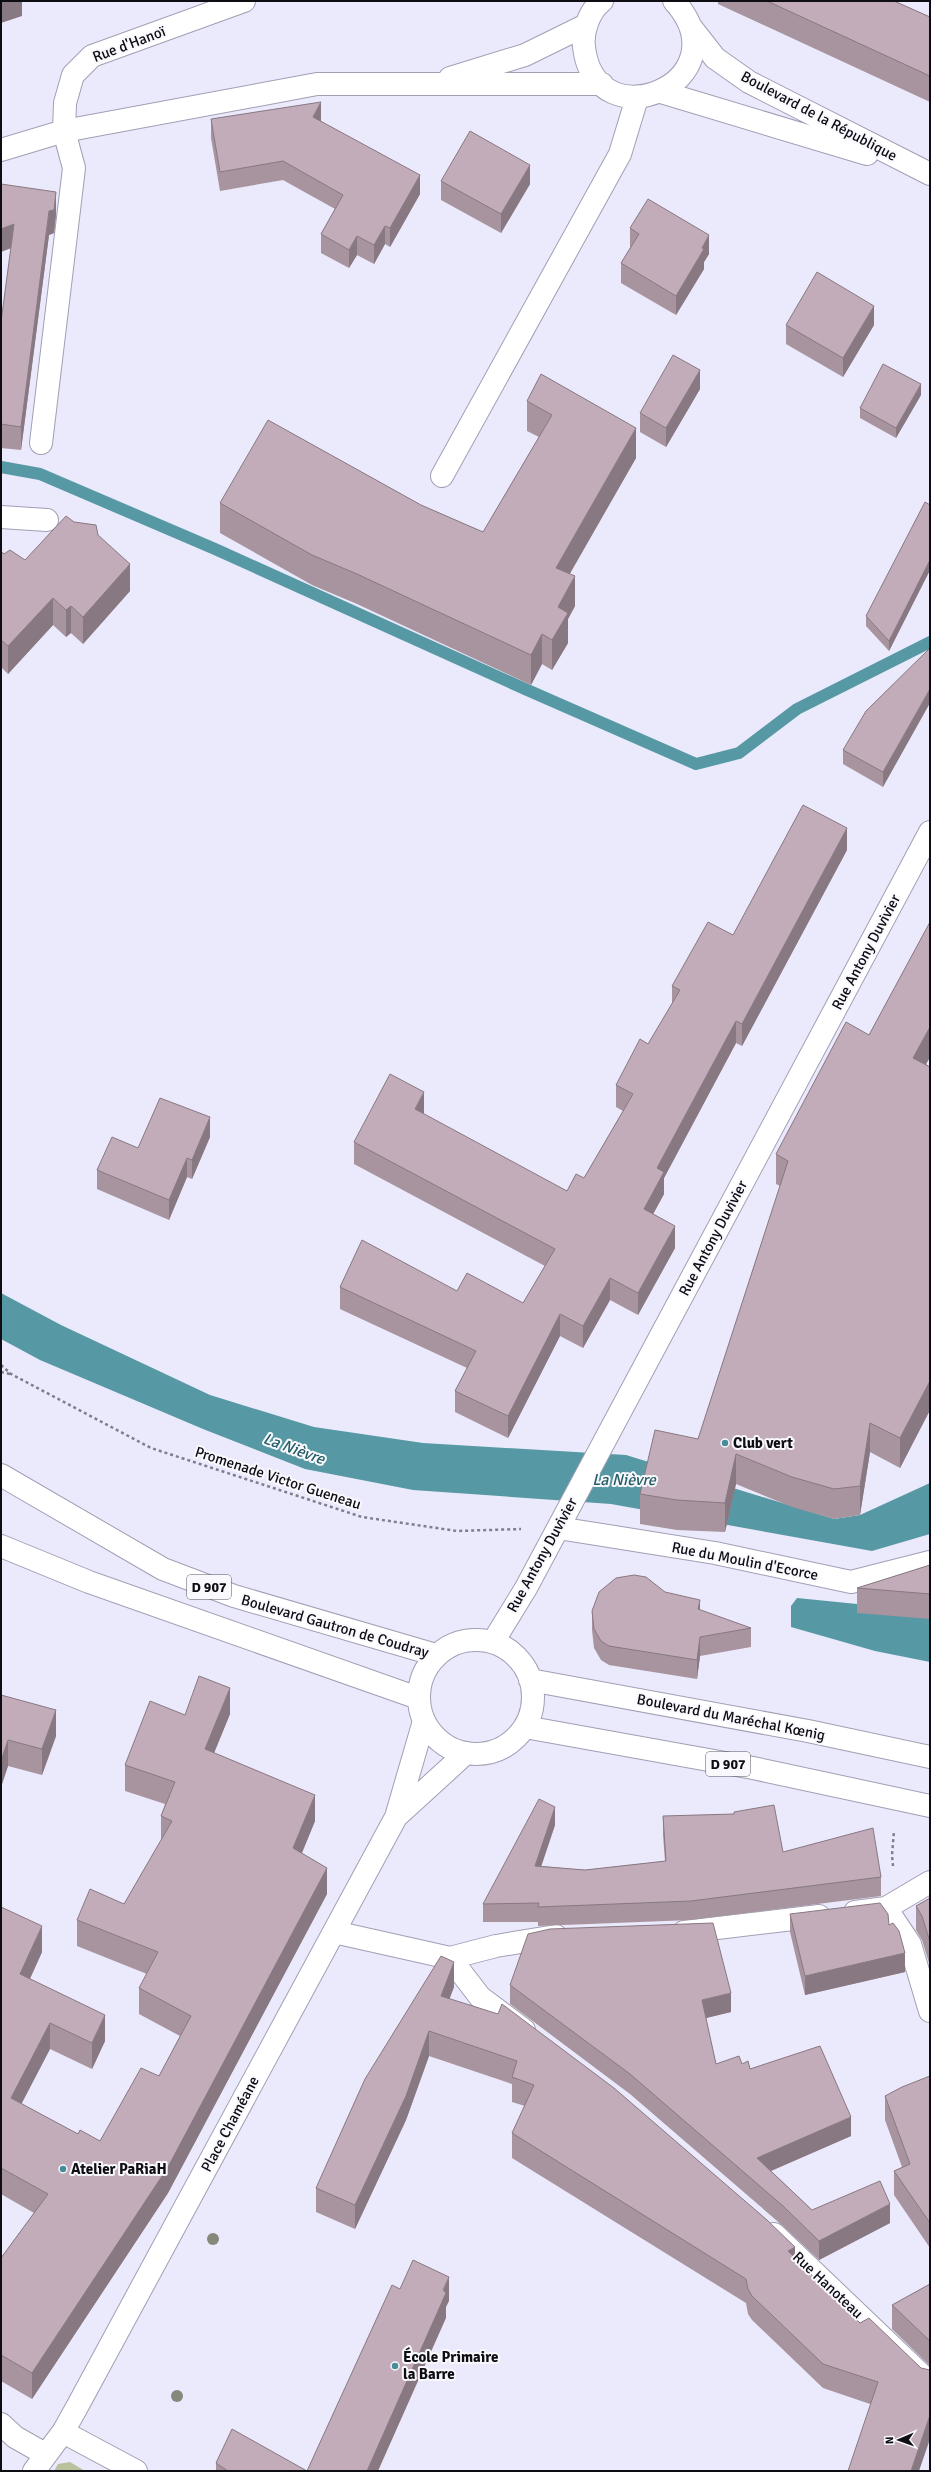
<svg xmlns="http://www.w3.org/2000/svg" width="931" height="2472" font-family="Signika,sans-serif">
	<rect width="100%" height="100%" fill="#ebe9fc"/>
	<!-- green -->
	<path fill="#bac19d" d="M 70,2462 L 85,2471 L 54,2471 L 58,2464 Z"/>
	<!-- water -->
	<path fill="#5699a4" d="M 1,1293 L 61,1325 L 210,1395 L 314,1427 L 423,1443 L 626,1455 L 834,1519 L 860,1515 L 930,1483 L 930,1534 L 872,1551 L 611,1504 L 413,1490 L 305,1469 L 203,1429 L 40,1360 L 1,1339 Z
		M 797,1598 L 917,1610 L 930,1608 L 930,1662 L 875,1651 L 791,1627 L 791,1606 Z"/>
	<g fill="none" stroke-linecap="round" stroke-linejoin="round">
		<!-- stream -->
		<path stroke="#5699a4" stroke-width="12" d="M 1,467 L 40,474 L 215,549 L 525,689 L 696,764 L 739,753 L 797,709 L 930,642"/>
		<defs>
			<path id="service" d="M 41,443 L 74,168 L 64,131
				M 442,476 L 620,154 L 637,98
				M 1,517 L 47,520"/>
			<path id="minor" d="M 64,131 L 65,103 L 73,75 L 92,56 L 244,1
				M 558,1528 L 715,1553 L 851,1582 L 930,1562
				M 493,1642 L 526,1588 L 930,832
				M 396,1817 L 466,1753
				M 886,1908 L 910,1944 L 930,2011
				M 855,1912 L 886,1908 L 930,1882
				M 334,1932 L 450,1958 L 496,1946 L 556,1936
				M 684,1932 L 819,1916
				M 450,1958 L 480,1997 L 524,2030
				M 774,2234 L 930,2383
				M 1,2424 L 15,2437 L 45,2454
				M 63,2432 L 136,2471
				M 34,2471 L 63,2432 L 77,2407 L 396,1817 L 424,1721"/>
			<path id="primary" d="M 602,1 C 589,11 582,32 584,47 C 595,145 746,81 674,1
				M 690,26 L 715,58 L 749,82 L 930,174
				M 450,78 L 525,55 L 586,25
				M 661,92 L 867,154
				M 1,150 L 64,131 L 317,84 L 602,84
				M 1,1475 L 163,1569 L 234,1596 L 436,1655
				M 1,1546 L 89,1582 L 418,1698
				M419 1697a57 57 0 1 1 114 0a57 57 0 1 1-114 0Z
				M 530,1680 L 808,1731 L 930,1757
				M 525,1727 L 753,1768 L 930,1806"/>
		</defs>
		<!-- service casing -->
		<use href="#service" stroke="#a19fb4" stroke-width="24"/>
		<!-- minor casing -->
		<use href="#minor" stroke="#a19fb4" stroke-width="24"/>
		<!-- primary casing -->
		<use href="#primary" stroke="#a19fb4" stroke-width="24"/>
		<!-- path -->
		<path stroke="#7f7e8b" stroke-width="2.5" stroke-dasharray="3 3" stroke-linecap="butt" d="M 1,1365 L 11,1374 L 151,1448 L 362,1517 L 457,1531 L 521,1529
			M 1,1372 L 10,1374
			M 893,1866 L 892,1855 L 894,1831"/>
		<!-- service -->
		<use href="#service" stroke="#fff" stroke-width="22"/>
		<!-- minor -->
		<use href="#minor" stroke="#fff" stroke-width="22"/>
		<!-- primary -->
		<use href="#primary" stroke="#fff" stroke-width="22"/>
	</g>
	<!-- trees -->
	<g fill="#86887b">
		<circle cx="213" cy="2239" r="6"/>
		<circle cx="177" cy="2396" r="6"/>
	</g>
	<!-- wall -->
	<path fill="#a7949f" d="M 718,1 L 894,1 L 930,17 L 930,102 L 718,4 Z
		M 211,119 L 321,121 L 420,194 L 390,247 L 385,244 L 374,264 L 357,255 L 349,268 L 321,253 L 321,234 L 335,209 L 283,180 L 220,191 L 211,138 Z
		M 441,181 L 530,184 L 501,233 L 441,200 Z
		M 56,215 L 54,233 L 49,235 L 21,450 L 1,448 L 1,322 Z
		M 630,228 L 709,254 L 704,262 L 704,269 L 676,315 L 621,283 L 621,263 L 630,248 Z
		M 786,325 L 874,325 L 843,377 L 786,344 Z
		M 700,389 L 666,447 L 640,432 L 640,413 Z
		M 921,395 L 896,438 L 860,418 L 860,408 Z
		M 527,401 L 636,458 L 570,573 L 575,606 L 568,619 L 568,643 L 552,670 L 542,664 L 531,685 L 357,604 L 312,585 L 220,533 L 220,503 L 421,505 L 483,532 L 539,437 L 527,431 Z
		M 930,505 L 930,570 L 889,651 L 866,626 L 866,616 Z
		M 74,522 L 98,535 L 130,591 L 83,644 L 71,633 L 66,637 L 53,625 L 8,674 L 1,667 L 1,551 L 4,554 L 25,560 Z
		M 930,648 L 883,787 L 843,764 L 843,750 Z
		M 847,850 L 742,1046 L 736,1043 L 664,1178 L 664,1194 L 653,1214 L 675,1248 L 638,1315 L 610,1300 L 583,1348 L 560,1336 L 508,1438 L 455,1412 L 455,1391 L 467,1368 L 340,1309 L 340,1287 L 457,1291 L 523,1303 L 545,1266 L 354,1164 L 354,1142 L 567,1191 L 584,1178 L 623,1111 L 616,1107 L 616,1085 L 648,1044 L 672,1004 L 672,986 L 733,935 Z
		M 930,922 L 930,1057 L 926,1064 L 930,1067 L 930,1410 L 900,1468 L 870,1452 L 860,1515 L 834,1519 L 792,1507 L 736,1484 L 725,1532 L 677,1530 L 640,1524 L 640,1494 L 698,1439 L 780,1186 L 776,1184 L 776,1154 L 869,1035 Z
		M 210,1137 L 192,1179 L 187,1177 L 169,1220 L 97,1189 L 97,1170 L 138,1148 Z
		M 930,1565 L 930,1619 L 857,1613 L 857,1588 Z
		M 665,1592 L 700,1610 L 751,1628 L 751,1647 L 700,1656 L 697,1679 L 609,1665 L 601,1660 L 594,1648 L 592,1630 L 592,1611 Z
		M 1,1695 L 56,1736 L 42,1775 L 8,1766 L 1,1787 Z
		M 230,1714 L 214,1753 L 315,1821 L 302,1853 L 327,1894 L 168,2193 L 32,2399 L 1,2381 L 1,2258 L 34,2213 L 1,2194 L 1,1907 L 42,1952 L 30,1979 L 105,2041 L 92,2069 L 50,2049 L 21,2104 L 78,2134 L 100,2141 L 159,2076 L 180,2036 L 139,2014 L 139,1988 L 147,1974 L 77,1946 L 77,1920 L 124,1904 L 161,1841 L 161,1816 L 165,1804 L 125,1791 L 125,1765 L 185,1715 Z
		M 663,1816 L 783,1852 L 881,1877 L 881,1896 L 691,1920 L 538,1926 L 538,1922 L 483,1922 L 483,1904 L 555,1825 L 541,1866 L 585,1870 L 665,1861 L 663,1835 Z
		M 930,1898 L 930,1966 L 922,1940 L 916,1930 L 916,1906 Z
		M 790,1914 L 889,1925 L 905,1972 L 805,1995 L 790,1932 Z
		M 510,1985 L 731,2012 L 706,2018 L 716,2064 L 742,2064 L 851,2136 L 771,2171 L 812,2210 L 890,2223 L 819,2260 L 783,2226 L 630,2094 L 510,2004 Z
		M 454,1987 L 449,1999 L 795,2258 L 860,2323 L 921,2368 L 870,2404 L 823,2388 L 752,2320 L 748,2314 L 746,2303 L 512,2158 L 512,2133 L 525,2106 L 512,2102 L 512,2084 L 429,2056 L 406,2120 L 355,2229 L 316,2212 L 316,2188 Z
		M 930,2076 L 930,2248 L 894,2195 L 894,2171 L 902,2167 L 885,2120 L 885,2096 Z
		M 930,2284 L 930,2366 L 892,2329 L 892,2305 Z
		M 216,2463 L 307,2471 L 216,2471 Z"/>
	<!-- shaded-wall -->
	<path fill="#887882" d="M 8,1 L 22,1 L 22,16 L 1,23 L 1,3 Z
		M 321,102 L 321,121 L 313,136 L 313,117 Z
		M 530,165 L 530,184 L 501,233 L 501,214 Z
		M 420,175 L 420,194 L 390,247 L 390,228 Z
		M 56,192 L 56,215 L 54,233 L 49,235 L 21,450 L 21,427 L 49,211 Z
		M 14,224 L 14,247 L 1,252 L 1,229 Z
		M 385,226 L 385,244 L 374,264 L 374,245 Z
		M 709,235 L 709,254 L 704,262 L 704,269 L 676,315 L 676,296 Z
		M 357,236 L 357,255 L 349,268 L 349,250 Z
		M 874,306 L 874,325 L 843,377 L 843,358 Z
		M 700,370 L 700,389 L 666,447 L 666,428 Z
		M 921,384 L 921,395 L 896,438 L 896,428 Z
		M 636,428 L 636,458 L 556,598 L 556,568 Z
		M 930,560 L 930,570 L 889,651 L 889,641 Z
		M 130,564 L 130,591 L 83,644 L 83,617 Z
		M 575,576 L 575,606 L 568,619 L 568,643 L 552,670 L 552,640 L 558,607 Z
		M 53,598 L 53,625 L 8,674 L 8,646 Z
		M 71,606 L 71,633 L 66,637 L 66,610 Z
		M 542,634 L 542,664 L 531,685 L 531,655 Z
		M 930,689 L 930,703 L 883,787 L 883,772 Z
		M 847,828 L 847,850 L 742,1046 L 742,1024 Z
		M 736,1021 L 736,1043 L 664,1178 L 664,1194 L 644,1231 L 644,1209 L 657,1168 Z
		M 930,1027 L 930,1057 L 913,1087 L 913,1058 Z
		M 424,1092 L 424,1114 L 415,1131 L 415,1109 Z
		M 210,1117 L 210,1137 L 192,1179 L 192,1160 Z
		M 187,1158 L 187,1177 L 169,1220 L 169,1200 Z
		M 675,1226 L 675,1248 L 638,1315 L 638,1293 Z
		M 610,1278 L 610,1300 L 583,1348 L 583,1326 Z
		M 560,1314 L 560,1336 L 508,1438 L 508,1416 Z
		M 930,1381 L 930,1410 L 900,1468 L 900,1438 Z
		M 870,1423 L 870,1452 L 860,1515 L 860,1486 Z
		M 736,1454 L 736,1484 L 725,1532 L 725,1503 Z
		M 700,1600 L 700,1619 L 698,1609 Z
		M 700,1637 L 700,1656 L 697,1679 L 697,1660 Z
		M 230,1688 L 230,1714 L 205,1775 L 205,1749 Z
		M 56,1710 L 56,1736 L 42,1775 L 42,1749 Z
		M 8,1740 L 8,1766 L 1,1787 L 1,1762 Z
		M 315,1795 L 315,1821 L 293,1874 L 293,1848 Z
		M 555,1807 L 555,1825 L 535,1885 L 535,1866 Z
		M 327,1868 L 327,1894 L 168,2193 L 32,2399 L 32,2373 Z
		M 42,1926 L 42,1952 L 20,2000 L 20,1974 Z
		M 905,1953 L 905,1972 L 805,1995 L 805,1976 Z
		M 454,1962 L 454,1987 L 441,2021 L 441,1996 Z
		M 731,1993 L 731,2012 L 702,2019 L 702,2000 Z
		M 105,2015 L 105,2041 L 92,2069 L 92,2043 Z
		M 50,2023 L 50,2049 L 11,2124 L 11,2098 Z
		M 429,2031 L 429,2056 L 406,2120 L 355,2229 L 355,2205 Z
		M 851,2117 L 851,2136 L 757,2177 L 757,2158 Z
		M 890,2204 L 890,2223 L 819,2260 L 819,2241 Z
		M 795,2247 L 795,2272 L 788,2251 Z
		M 449,2277 L 449,2301 L 446,2307 L 446,2318 L 378,2471 L 367,2471 Z
		M 930,2415 L 930,2439 L 919,2471 L 911,2471 Z"/>
	<!-- building -->
	<path fill="#c2acb9" stroke="#887882" d="M 1,1 L 8,1 L 1,3 Z
		M 767,1 L 894,1 L 930,17 L 930,76 Z
		M 321,102 L 313,117 L 420,175 L 390,228 L 385,226 L 374,245 L 357,236 L 349,250 L 321,234 L 343,195 L 283,161 L 220,172 L 211,119 Z
		M 470,131 L 530,165 L 501,214 L 441,181 Z
		M 1,184 L 56,192 L 54,210 L 49,211 L 21,427 L 1,424 L 1,322 L 14,224 L 1,229 Z
		M 648,199 L 709,235 L 702,248 L 704,249 L 676,296 L 621,263 L 639,234 L 630,228 Z
		M 817,272 L 874,306 L 843,358 L 786,325 Z
		M 673,355 L 700,370 L 666,428 L 640,413 Z
		M 883,364 L 921,384 L 896,428 L 860,408 Z
		M 541,374 L 636,428 L 556,568 L 575,576 L 558,607 L 568,613 L 552,640 L 542,634 L 531,655 L 357,574 L 312,555 L 220,503 L 268,420 L 421,505 L 483,532 L 552,415 L 527,401 Z
		M 925,502 L 930,505 L 930,560 L 889,641 L 866,616 Z
		M 66,516 L 74,522 L 96,525 L 98,535 L 130,564 L 83,617 L 71,606 L 66,610 L 53,598 L 8,646 L 1,640 L 1,551 L 4,554 L 10,550 L 25,560 Z
		M 930,648 L 930,689 L 883,772 L 843,750 L 866,711 Z
		M 803,805 L 847,828 L 742,1024 L 736,1021 L 657,1168 L 664,1172 L 644,1209 L 675,1226 L 638,1293 L 610,1278 L 583,1326 L 560,1314 L 508,1416 L 455,1391 L 476,1351 L 340,1287 L 362,1240 L 457,1291 L 467,1273 L 523,1303 L 555,1249 L 354,1142 L 390,1074 L 424,1092 L 415,1109 L 567,1191 L 576,1174 L 584,1178 L 633,1094 L 616,1085 L 640,1039 L 648,1044 L 680,990 L 672,986 L 708,922 L 733,935 Z
		M 930,922 L 930,1027 L 913,1058 L 930,1067 L 930,1381 L 900,1438 L 870,1423 L 860,1486 L 834,1489 L 792,1477 L 736,1454 L 725,1503 L 677,1500 L 640,1494 L 655,1430 L 698,1439 L 788,1161 L 776,1154 L 846,1022 L 869,1035 Z
		M 160,1098 L 210,1117 L 192,1160 L 187,1158 L 169,1200 L 97,1170 L 112,1137 L 138,1148 Z
		M 930,1565 L 930,1594 L 857,1588 Z
		M 634,1575 L 646,1577 L 665,1592 L 700,1600 L 698,1609 L 751,1628 L 700,1637 L 697,1660 L 609,1646 L 601,1641 L 594,1629 L 592,1611 L 599,1592 L 616,1578 Z
		M 199,1676 L 230,1688 L 205,1749 L 315,1795 L 293,1848 L 327,1868 L 168,2167 L 32,2373 L 1,2355 L 1,2258 L 48,2194 L 1,2168 L 1,1907 L 42,1926 L 20,1974 L 105,2015 L 92,2043 L 50,2023 L 11,2098 L 78,2134 L 80,2130 L 100,2141 L 141,2068 L 159,2076 L 191,2016 L 139,1988 L 158,1952 L 77,1920 L 90,1889 L 124,1904 L 172,1821 L 161,1816 L 175,1782 L 125,1765 L 150,1701 L 185,1715 Z
		M 1,1695 L 56,1710 L 42,1749 L 8,1740 L 1,1761 Z
		M 539,1799 L 555,1807 L 535,1866 L 585,1870 L 666,1861 L 663,1816 L 734,1814 L 734,1812 L 774,1805 L 783,1852 L 873,1828 L 881,1877 L 691,1901 L 538,1907 L 539,1903 L 483,1904 Z
		M 930,1898 L 930,1942 L 922,1916 L 916,1906 Z
		M 880,1903 L 888,1914 L 889,1925 L 893,1923 L 899,1931 L 905,1953 L 805,1976 L 790,1914 Z
		M 713,1923 L 731,1993 L 702,2000 L 716,2064 L 739,2056 L 742,2064 L 748,2061 L 750,2069 L 820,2046 L 851,2117 L 757,2158 L 812,2210 L 880,2181 L 890,2204 L 819,2241 L 783,2206 L 630,2074 L 510,1985 L 528,1934 L 550,1929 Z
		M 441,1956 L 454,1962 L 441,1996 L 498,2014 L 502,2004 L 614,2088 L 767,2220 L 795,2247 L 788,2251 L 860,2323 L 869,2318 L 921,2368 L 930,2370 L 930,2415 L 911,2471 L 848,2471 L 878,2382 L 823,2364 L 752,2296 L 748,2289 L 746,2279 L 512,2133 L 534,2085 L 512,2077 L 517,2061 L 429,2031 L 406,2096 L 355,2205 L 316,2188 L 365,2079 Z
		M 930,2076 L 930,2223 L 894,2171 L 910,2164 L 885,2096 L 902,2087 Z
		M 413,2260 L 449,2277 L 443,2290 L 446,2293 L 367,2471 L 307,2471 L 392,2285 L 400,2289 Z
		M 930,2284 L 930,2341 L 892,2305 Z
		M 232,2429 L 307,2471 L 228,2471 L 216,2463 Z"/>
	<!-- markers -->
	<g fill="#478c99" stroke="#f9f8fd" stroke-width="1.5">
		<circle cx="725" cy="1443" r="4"/>
		<circle cx="63" cy="2169" r="4"/>
		<circle cx="395" cy="2366" r="4"/>
	</g>
	<g text-anchor="middle" dominant-baseline="central" stroke-width="4" stroke-linejoin="round" paint-order="stroke">
		<!-- shield labels -->
		<g fill="#f9f8fd" stroke="#54545a" stroke-width="1">
			<rect x="187" y="1575" width="44" height="24" rx="3"/>
			<rect x="706" y="1752" width="44" height="24" rx="3"/>
		</g>
		<g font-size="14" font-weight="bold" fill="#0e0d14">
			<text x="209" y="1587">D 907</text>
			<text x="728" y="1764">D 907</text>
		</g>
		<!-- street labels -->
		<g font-size="15" fill="#0e0d14" stroke="#f9f8fd">
			<text transform="translate(129 44) rotate(-21)">Rue d'Hanoï</text>
			<text transform="translate(819 116) rotate(28)">Boulevard de la République</text>
			<text transform="translate(866 952) rotate(-62)">Rue Antony Duvivier</text>
			<text transform="translate(713 1238) rotate(-62)">Rue Antony Duvivier</text>
			<text transform="translate(278 1478) rotate(18)">Promenade Victor Gueneau</text>
			<text transform="translate(542 1555) rotate(-61)">Rue Antony Duvivier</text>
			<text transform="translate(745 1561) rotate(11)">Rue du Moulin d'Ecorce</text>
			<text transform="translate(335 1626) rotate(16)">Boulevard Gautron de Coudray</text>
			<text transform="translate(731 1717) rotate(11)">Boulevard du Maréchal Kœnig</text>
			<text transform="translate(230 2124) rotate(-62)">Place Chaméane</text>
			<text transform="translate(828 2285) rotate(43)">Rue Hanoteau</text>
		</g>
		<!-- poi labels -->
		<g font-size="15" font-weight="bold" fill="#0e0d14" stroke="#f9f8fd" text-anchor="start">
			<text x="733" y="1443">Club vert</text>
			<text x="71" y="2169">Atelier PaRiaH</text>
			<text x="403" y="2357">École Primaire<tspan x="403" dy="17">la Barre</tspan></text>
		</g>
		<!-- water labels -->
		<g font-size="16" font-style="italic" fill="#255e66" stroke="#f9f8fd">
			<text transform="translate(294 1449) rotate(20)">La Nièvre</text>
			<text x="624" y="1480">La Nièvre</text>
		</g>
	</g>
	<!-- border -->
	<rect width="931" height="2472" fill="none" stroke="#0e0d14" stroke-width="4"/>
	<!-- north arrow -->
	<g transform="translate(899 2440) rotate(268)" stroke="#f9f8fd" stroke-width="3" paint-order="stroke">
	<path d="M0-3L7 15L0 10L-7 15Z" fill="#0e0d14"/>
	<text y="-6" font-size="11" font-weight="bold" text-anchor="middle" fill="#0e0d14">N</text>
	</g>
</svg>
